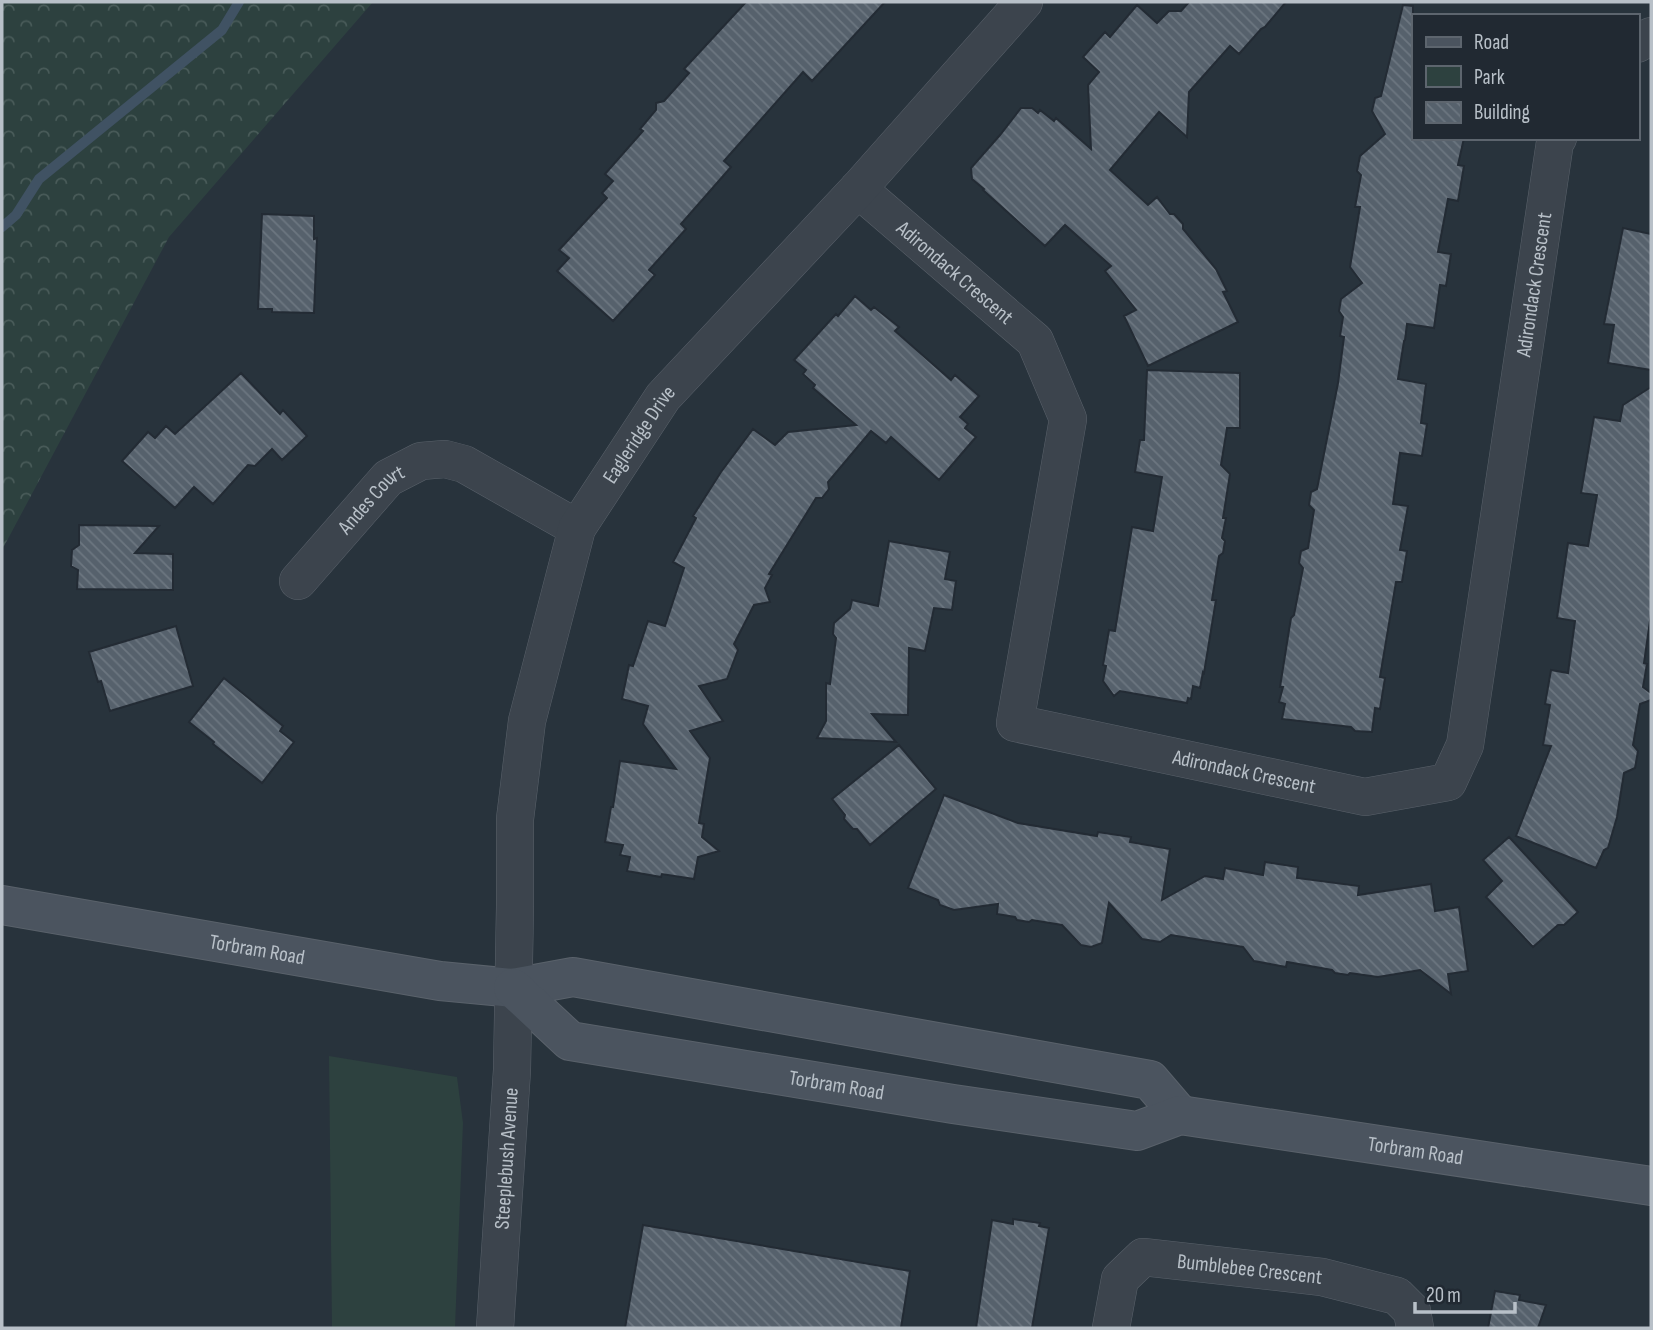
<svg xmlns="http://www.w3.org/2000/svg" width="1653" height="1330" font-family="'Sofia Sans Condensed',sans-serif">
	<defs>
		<pattern id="forest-crowns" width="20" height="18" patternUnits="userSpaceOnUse" patternTransform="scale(1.75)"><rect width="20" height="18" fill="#2d413f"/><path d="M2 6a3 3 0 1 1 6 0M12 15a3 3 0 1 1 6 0" fill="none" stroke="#495b59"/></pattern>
		<pattern id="building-back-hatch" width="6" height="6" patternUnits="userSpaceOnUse" patternTransform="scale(1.75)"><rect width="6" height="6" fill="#56616c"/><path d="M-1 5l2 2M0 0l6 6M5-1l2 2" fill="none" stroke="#6c7680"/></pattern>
	</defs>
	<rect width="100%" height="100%" fill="#28333c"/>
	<!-- green -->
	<path fill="#2d413f" d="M 329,1056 L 457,1077 L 463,1123 L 455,1328 L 332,1328 Z"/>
	<!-- forest -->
	<path fill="url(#forest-crowns)" d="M 2,2 L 373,2 L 169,237 L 2,550 Z"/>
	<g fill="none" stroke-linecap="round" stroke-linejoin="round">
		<!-- stream -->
		<path stroke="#405263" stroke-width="10" d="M 2,227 L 16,215 L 39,179 L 222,30 L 239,2"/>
	</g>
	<!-- building -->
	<path fill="url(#building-back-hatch)" stroke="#232b34" stroke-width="2" d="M 746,2 L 885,2 L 812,81 L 803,72 L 724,161 L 731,167 L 681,224 L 686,229 L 649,270 L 655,275 L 613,321 L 557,271 L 569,258 L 559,250 L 607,198 L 602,193 L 613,181 L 605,174 L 643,131 L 640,129 L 656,110 L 656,103 L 664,101 L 689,73 L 684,69 Z
		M 1189,2 L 1286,2 L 1265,27 L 1261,29 L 1239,54 L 1230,46 L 1189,92 L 1187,137 L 1159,112 L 1110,170 L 1148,205 L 1157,197 L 1170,214 L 1174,214 L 1183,224 L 1183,229 L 1216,269 L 1227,291 L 1223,292 L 1238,322 L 1148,366 L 1124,316 L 1136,310 L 1105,271 L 1111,266 L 1065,225 L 1045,246 L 983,190 L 984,189 L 972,179 L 971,168 L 1000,135 L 1021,108 L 1032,108 L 1038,113 L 1040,110 L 1054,121 L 1056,118 L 1091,149 L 1088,85 L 1099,72 L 1083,57 L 1105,32 L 1110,37 L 1137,5 L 1157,23 L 1169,11 L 1181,11 Z
		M 1403,5 L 1413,6 L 1413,138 L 1464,138 L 1458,165 L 1464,166 L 1458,201 L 1448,199 L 1438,252 L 1451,254 L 1446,286 L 1440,285 L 1434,328 L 1407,324 L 1405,340 L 1404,341 L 1398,379 L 1426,384 L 1421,423 L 1427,424 L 1422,456 L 1400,453 L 1393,504 L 1408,506 L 1400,550 L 1407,551 L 1402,582 L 1396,582 L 1380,677 L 1385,678 L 1380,709 L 1375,708 L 1372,732 L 1355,731 L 1351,727 L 1282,719 L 1285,704 L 1279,702 L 1283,687 L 1280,687 L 1289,630 L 1291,618 L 1294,615 L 1303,568 L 1299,563 L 1301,551 L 1308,548 L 1314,510 L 1309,505 L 1311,492 L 1317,489 L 1338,383 L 1344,337 L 1340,336 L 1343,317 L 1339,311 L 1341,299 L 1362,283 L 1350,267 L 1360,207 L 1355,207 L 1361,175 L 1357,171 L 1360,156 L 1385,134 L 1372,111 L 1375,98 L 1381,96 Z
		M 262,214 L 314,216 L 314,239 L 317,238 L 314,313 L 272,312 L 272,309 L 258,309 Z
		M 1623,228 L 1651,234 L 1651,370 L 1608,363 L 1614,325 L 1604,324 Z
		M 855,296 L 871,310 L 874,307 L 899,327 L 895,331 L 951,380 L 955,375 L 979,396 L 960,417 L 968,424 L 965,428 L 976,437 L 939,480 L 891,437 L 886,443 L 871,431 L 828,482 L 829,489 L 822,498 L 816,498 L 769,574 L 772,575 L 765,588 L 770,602 L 754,605 L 734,644 L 738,650 L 727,679 L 699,686 L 723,721 L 690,731 L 710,758 L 699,823 L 704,824 L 702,837 L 719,851 L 698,857 L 694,879 L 662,874 L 661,877 L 627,871 L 630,857 L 620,855 L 623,845 L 605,842 L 611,807 L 613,807 L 620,761 L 676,769 L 643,724 L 648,706 L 622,699 L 629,665 L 633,666 L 648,621 L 665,626 L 684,568 L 673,562 L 696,518 L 693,516 L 721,472 L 753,429 L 775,445 L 788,432 L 856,425 L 813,388 L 815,385 L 803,374 L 806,370 L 794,360 L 836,314 L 838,316 Z
		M 1147,370 L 1240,373 L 1240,428 L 1227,428 L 1221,465 L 1230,474 L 1223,518 L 1226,518 L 1222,538 L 1225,541 L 1223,553 L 1219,556 L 1212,600 L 1216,600 L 1204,673 L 1203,672 L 1200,688 L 1193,686 L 1191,699 L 1188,698 L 1187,703 L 1120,691 L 1114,696 L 1103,681 L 1106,666 L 1103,665 L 1109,630 L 1115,631 L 1132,527 L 1153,531 L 1162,477 L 1135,472 L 1140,440 L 1144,440 Z
		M 241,373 L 280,414 L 283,410 L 307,436 L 282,460 L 272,449 L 255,466 L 248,465 L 213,504 L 194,487 L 175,508 L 122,461 L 148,432 L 155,438 L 166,426 L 175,434 Z
		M 1651,387 L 1651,614 L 1644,663 L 1647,664 L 1643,687 L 1651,693 L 1651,700 L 1640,704 L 1633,745 L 1638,751 L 1635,768 L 1624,773 L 1617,817 L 1608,848 L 1604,850 L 1596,868 L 1516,836 L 1551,746 L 1543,745 L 1550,705 L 1545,704 L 1551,670 L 1568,673 L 1575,621 L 1557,618 L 1568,543 L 1588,546 L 1597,495 L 1581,493 L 1594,417 L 1620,421 L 1623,405 Z
		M 79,525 L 159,526 L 135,553 L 173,554 L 173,590 L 77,589 L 78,570 L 71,566 L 72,550 L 79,545 Z
		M 889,541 L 950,552 L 945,579 L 956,581 L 952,610 L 934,608 L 925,651 L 909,648 L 908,715 L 872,714 L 896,742 L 817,738 L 826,721 L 826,683 L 830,684 L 836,638 L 833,634 L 834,623 L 850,609 L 852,600 L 878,606 Z
		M 176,626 L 193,686 L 110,711 L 101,681 L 98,682 L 89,652 Z
		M 224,678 L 283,726 L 280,731 L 294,742 L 262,783 L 213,744 L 214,742 L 189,722 Z
		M 899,745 L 936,789 L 870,845 L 857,829 L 853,829 L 844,819 L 845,815 L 832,799 Z
		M 944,795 L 1018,823 L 1097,836 L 1098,832 L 1131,837 L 1130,842 L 1170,849 L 1162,900 L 1205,876 L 1223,879 L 1225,868 L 1263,875 L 1265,862 L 1298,867 L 1297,878 L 1359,886 L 1358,895 L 1431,884 L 1435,911 L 1459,907 L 1468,971 L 1448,974 L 1451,994 L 1420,970 L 1378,977 L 1350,973 L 1348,975 L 1335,973 L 1332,970 L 1287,962 L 1286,967 L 1254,961 L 1243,947 L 1171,935 L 1160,942 L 1142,939 L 1109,903 L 1102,943 L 1091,947 L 1081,945 L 1062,925 L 1032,920 L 1029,922 L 1017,920 L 1015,917 L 997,914 L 998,904 L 954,910 L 940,905 L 938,900 L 908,888 Z
		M 1509,837 L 1578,912 L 1564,925 L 1558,925 L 1533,947 L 1486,897 L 1502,881 L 1483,860 Z
		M 1013,1219 L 1040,1223 L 1039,1226 L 1049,1228 L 1032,1328 L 976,1328 L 992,1220 L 1013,1224 Z
		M 643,1225 L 910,1271 L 901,1328 L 625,1328 Z
		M 1495,1291 L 1520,1295 L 1519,1300 L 1546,1305 L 1538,1328 L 1488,1328 Z"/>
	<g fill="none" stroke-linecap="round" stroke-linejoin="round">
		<defs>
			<g id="minor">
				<path d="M 1637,44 L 1651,36"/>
				<path id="s1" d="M 858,189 L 1035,341 L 1068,419 L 1015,723 L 1365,797 L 1448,782 L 1465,745 L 1555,142 L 1558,138"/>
				<path id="s2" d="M 298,581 L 388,478 L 421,461 L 445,459 L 464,464 L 577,528"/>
				<path id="s3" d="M 495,1328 L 512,1070 L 515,906 L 515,819 L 527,721 L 577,528 L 663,397 L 858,189 L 1024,2"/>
				<path id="s4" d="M 1111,1328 L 1120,1279 L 1143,1257 L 1322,1277 L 1397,1296 L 1412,1311 L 1415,1328"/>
			</g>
			<g id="secondary">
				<path id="s5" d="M 2,905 L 440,981 L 513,988 L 573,977 L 1150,1080 L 1180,1115"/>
				<path id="s6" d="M 513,988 L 570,1041 L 953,1104 L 1137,1131 L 1180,1115 L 1651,1186"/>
			</g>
		</defs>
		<!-- minor casing -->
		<use href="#minor" stroke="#5a626b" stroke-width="38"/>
		<!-- secondary casing -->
		<use href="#secondary" stroke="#5a626b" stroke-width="40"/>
		<!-- minor -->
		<use href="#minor" stroke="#3c444d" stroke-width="37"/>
		<!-- secondary -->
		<use href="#secondary" stroke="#4b545f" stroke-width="38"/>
	</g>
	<g text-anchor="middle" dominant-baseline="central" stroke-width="5" stroke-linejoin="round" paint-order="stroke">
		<!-- street labels -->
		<g font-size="21" fill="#b8c0c8" stroke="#212932">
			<text stroke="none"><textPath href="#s1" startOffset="128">Adirondack Crescent</textPath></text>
			<text stroke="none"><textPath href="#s1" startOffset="1575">Adirondack Crescent</textPath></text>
			<text stroke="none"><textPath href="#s3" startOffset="920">Eagleridge Drive</textPath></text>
			<text stroke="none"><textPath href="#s2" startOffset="110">Andes Court</textPath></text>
			<text stroke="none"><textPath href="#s1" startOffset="861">Adirondack Crescent</textPath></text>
			<text stroke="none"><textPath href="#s5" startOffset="259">Torbram Road</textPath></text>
			<text stroke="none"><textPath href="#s6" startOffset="348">Torbram Road</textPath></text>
			<text stroke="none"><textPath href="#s6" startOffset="936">Torbram Road</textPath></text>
			<text stroke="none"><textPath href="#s3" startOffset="170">Steeplebush Avenue</textPath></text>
			<text stroke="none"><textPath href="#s4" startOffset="189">Bumblebee Crescent</textPath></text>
		</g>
	</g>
	<!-- border -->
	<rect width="1653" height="1330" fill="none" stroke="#b8c0c8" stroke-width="7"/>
	<!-- legend -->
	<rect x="1412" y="14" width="228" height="126" fill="#212932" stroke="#5d656e" stroke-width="2"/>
	<rect x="1426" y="37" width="35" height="10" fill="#4b545f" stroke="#5d656e" stroke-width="2"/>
	<text x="1474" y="49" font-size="21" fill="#b8c0c8">Road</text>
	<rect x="1426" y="66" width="35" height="21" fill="#2d413f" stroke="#5d656e" stroke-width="2"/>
	<text x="1474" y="84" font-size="21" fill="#b8c0c8">Park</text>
	<rect x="1426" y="102" width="35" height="21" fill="url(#building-back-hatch)" stroke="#5d656e" stroke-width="2"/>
	<text x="1474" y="119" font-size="21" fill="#b8c0c8">Building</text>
	<!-- scale -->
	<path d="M1415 1302v10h100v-10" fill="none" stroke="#b8c0c8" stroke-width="3.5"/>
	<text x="1426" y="1302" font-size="21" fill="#b8c0c8" stroke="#212932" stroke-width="5" paint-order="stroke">20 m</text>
</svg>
